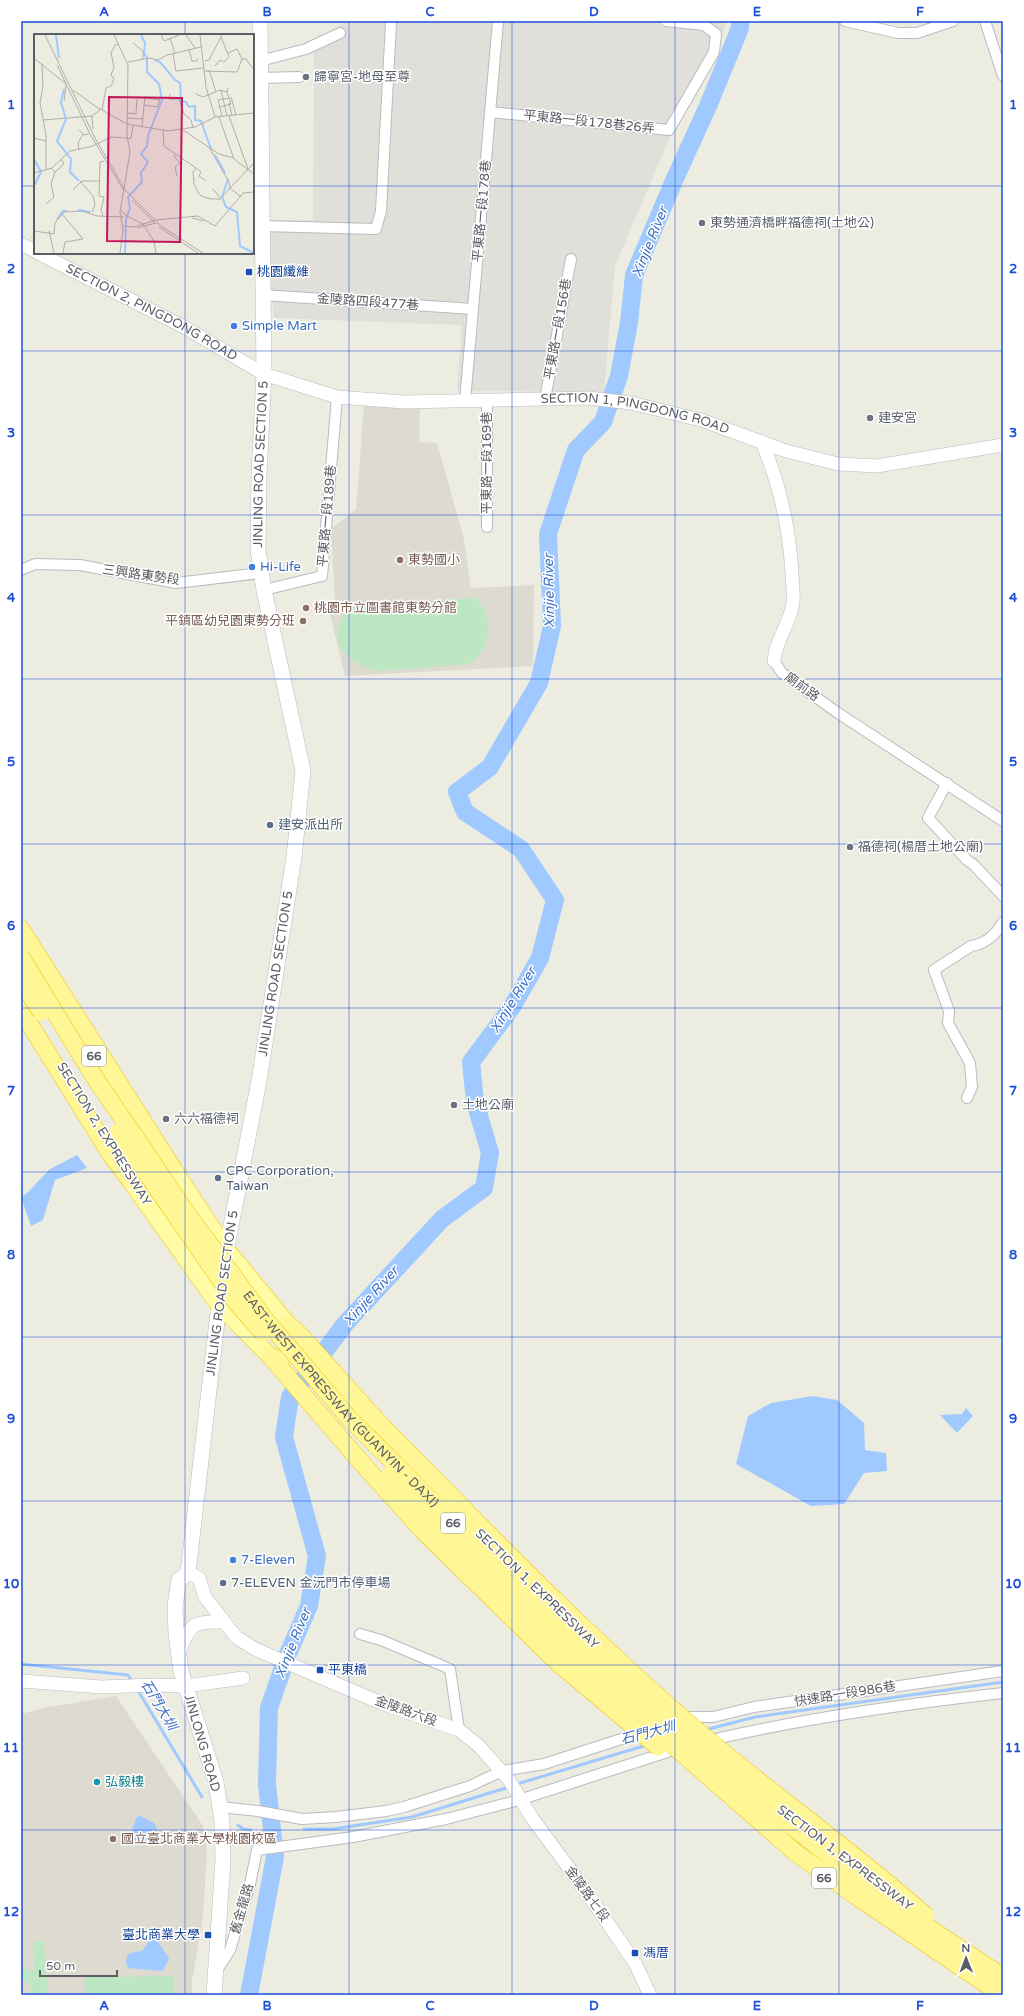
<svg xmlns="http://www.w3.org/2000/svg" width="1024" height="2016" font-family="'Varela Round','Noto Sans TC',sans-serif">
	<rect width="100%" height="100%" fill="#edece1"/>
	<!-- industrial -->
	<path fill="#e1dfd9" d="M 346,21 L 726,21 L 719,50 L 670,137 L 615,266 L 604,392 L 457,391 L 462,325 L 274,318 L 265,220 L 313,220 L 314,42 Z"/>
	<!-- education -->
	<path fill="#dddbd0" d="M 364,404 L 420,408 L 419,442 L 437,443 L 463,535 L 471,588 L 534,585 L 533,666 L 345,676 L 327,602 L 335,601 L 331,529 L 356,509 Z
		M 116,1696 L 203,1826 L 207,1851 L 203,1918 L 192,1981 L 192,1995 L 21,1995 L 21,1714 L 48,1707 Z"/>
	<!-- green -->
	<path fill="#bde6c2" d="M 476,598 C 493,618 493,648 469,664 L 377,671 C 360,668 335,652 338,631 C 339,622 346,613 352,606 Z
		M 33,1941 L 44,1941 L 48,1995 L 35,1995 L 29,1984 L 21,1978 L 21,1965 L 34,1973 Z
		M 174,1976 L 174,1995 L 85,1995 L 85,1977 Z"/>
	<!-- water -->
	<path fill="#a0c9ff" d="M 77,1155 L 87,1168 L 55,1180 L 43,1220 L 31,1226 L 21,1197 L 27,1193 L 50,1169 Z
		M 813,1396 L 837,1400 L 864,1423 L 865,1450 L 886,1453 L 887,1471 L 864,1473 L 844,1504 L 811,1506 L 736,1464 L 748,1416 L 771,1403 Z
		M 966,1408 L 973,1416 L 957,1433 L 940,1415 L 962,1414 Z
		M 138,1815 L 154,1823 L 157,1827 L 156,1829 L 161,1837 L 157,1845 L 138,1844 L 131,1841 L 132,1829 Z
		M 156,1939 L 169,1958 L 163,1971 L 128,1968 L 126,1963 L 127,1956 L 131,1953 L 142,1951 L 149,1941 Z"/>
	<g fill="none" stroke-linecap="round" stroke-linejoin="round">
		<!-- stream -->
		<path stroke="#a0c9ff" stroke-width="3" d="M 21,1664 L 128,1675 L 133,1683
			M 137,1689 L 202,1797
			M 705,1730 L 755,1717 L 1003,1682
			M 517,1784 L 647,1745
			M 238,1825 L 243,1829 L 251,1830
			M 304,1829 L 333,1829 L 412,1817 L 509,1787"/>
		<!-- river -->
		<path stroke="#a0c9ff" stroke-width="18" d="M 249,1995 L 275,1857 L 267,1784 L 269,1708 L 287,1656 L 309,1606 L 317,1556 L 284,1437 L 290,1397 L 345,1324 L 442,1219 L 484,1188 L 490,1153 L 475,1102 L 471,1062 L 512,1007 L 540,958 L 555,900 L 521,849 L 465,812 L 457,792 L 490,767 L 539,683 L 552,626 L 548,534 L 576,450 L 603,422 L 619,376 L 629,323 L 634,275 L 673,183 L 708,106 L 740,28 L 740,21"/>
		<defs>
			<path id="minor" d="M 845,21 L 898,33 L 917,33 L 953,21
				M 985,21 L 1003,76
				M 260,61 L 306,49 L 340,33
				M 260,78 L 299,77
				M 490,112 L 669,130 L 714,52 L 716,34 L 704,25 L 666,21
				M 262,226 L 376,229 L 381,211 L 391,23
				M 263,295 L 473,309
				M 545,399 L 571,259
				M 465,401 L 498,21
				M 487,527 L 487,400
				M 21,570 L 35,564 L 80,565 L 176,583 L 261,573
				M 264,590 L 322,576 L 337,397
				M 774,661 L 782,673 L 838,713 L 1003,821
				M 947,783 L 928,818 L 967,860 L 974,865 L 1003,896
				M 967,1098 L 972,1087 L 970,1063 L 948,1023 L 949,1011 L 934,970 L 971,946 C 986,944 996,934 1003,922
				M 360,1634 L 381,1640 L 450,1669 L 459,1730
				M 681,1719 L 688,1717 L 713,1717 L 754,1707 L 1003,1671
				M 707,1741 C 804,1718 904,1704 1003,1693
				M 220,1807 L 258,1811 L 302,1819 L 336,1817 L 386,1811 L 404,1807 L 470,1786 L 502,1771 L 544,1764 L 643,1732
				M 217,1970 L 230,1950 L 250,1884 L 257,1850 L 353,1837 L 446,1819 L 519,1800 L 680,1748"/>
			<g id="tertiary">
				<path d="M 21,244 L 35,251"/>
				<path id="s1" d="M 38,253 L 184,327 L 264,374 L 337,397 L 404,402 L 588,398 L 631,403 L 701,420 L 786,451 L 838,464 L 877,466 L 1003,445"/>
				<path d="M 762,442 C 780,486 789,525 792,573 C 792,582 794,594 793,603 C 790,624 775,641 774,661"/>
				<path d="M 188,1573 L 199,1578 L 205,1597 L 236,1637 L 255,1649 L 381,1703 L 459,1730 L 479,1746 L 509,1780 L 532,1818 L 583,1887 L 635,1963 L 650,1995"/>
				<path d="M 179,1654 C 189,1624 192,1621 224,1622"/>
				<path d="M 21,1681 L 101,1687 L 155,1685 L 186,1686 L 243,1678"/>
			</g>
			<g id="secondary">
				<path id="s2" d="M 225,1257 L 259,1081 L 294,857 L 303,771 L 264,590 L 258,550 L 259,474 L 264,374 L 260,21"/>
				<path d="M 214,1995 L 223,1860 L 222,1821 L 216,1782 L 181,1671 L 176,1634 L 175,1606 L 179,1580 L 188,1573 L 220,1295"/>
			</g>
			<path id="primary" d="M 163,1157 L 172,1167 L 226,1249 L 287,1323 L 292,1335
				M 124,1167 L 129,1179 L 218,1304 L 269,1355 L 281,1361
				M 306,1354 L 329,1382 L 378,1433"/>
			<path id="trunk" d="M 21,929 L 172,1167
				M 21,1010 L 111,1155 L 129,1179
				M 287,1323 L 301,1336 L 379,1423
				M 269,1355 L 353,1453"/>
		</defs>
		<!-- minor casing -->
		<use href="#minor" stroke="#b9bbc1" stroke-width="12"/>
		<!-- tertiary casing -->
		<use href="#tertiary" stroke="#b9bbc1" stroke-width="14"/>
		<!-- secondary casing -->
		<use href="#secondary" stroke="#babcc3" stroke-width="16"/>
		<!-- primary casing -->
		<use href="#primary" stroke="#f4db54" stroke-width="18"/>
		<!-- trunk casing -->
		<use href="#trunk" stroke="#efc200" stroke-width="18"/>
		<!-- minor -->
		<use href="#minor" stroke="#fff" stroke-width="10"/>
		<!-- tertiary -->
		<use href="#tertiary" stroke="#fff" stroke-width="13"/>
		<!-- secondary -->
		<use href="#secondary" stroke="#fff" stroke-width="15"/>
		<!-- primary -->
		<use href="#primary" stroke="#fffca5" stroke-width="16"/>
		<!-- trunk -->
		<use href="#trunk" stroke="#fff696" stroke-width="17"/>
		<defs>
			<g id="trunk-bridge">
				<path id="s3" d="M 21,957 L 95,1078 L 189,1216 L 265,1319 L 349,1418 L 450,1519 L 558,1624 L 753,1796 L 878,1894 L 1003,1977"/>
				<path d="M 21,981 L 41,1012"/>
				<path d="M 118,1132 L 235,1301 L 263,1333"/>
				<path d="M 379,1423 C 481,1526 582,1632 693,1727 C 768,1792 851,1849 926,1916"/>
				<path d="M 353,1453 L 422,1530 L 557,1662 L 658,1747"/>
				<path d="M 390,1475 L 457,1548 L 503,1589 L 573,1658 L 796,1853 L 856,1896 L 1002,1995"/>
			</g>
		</defs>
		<!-- trunk-bridge casing -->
		<use href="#trunk-bridge" stroke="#efc200" stroke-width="18" stroke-linecap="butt"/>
		<!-- trunk-bridge -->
		<use href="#trunk-bridge" stroke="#fff696" stroke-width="17"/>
	</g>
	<!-- grid -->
	<path fill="none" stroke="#1d4ed8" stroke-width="1" stroke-opacity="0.55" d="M 185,21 L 185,35M 349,21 L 349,1995M 512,21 L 512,1995M 675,21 L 675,1995M 839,21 L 839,1995M 21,186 L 35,186M 253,186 L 1003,186M 185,253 L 185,1995M 21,351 L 1003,351M 21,515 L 1003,515M 21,679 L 1003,679M 21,844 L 1003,844M 21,1008 L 1003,1008M 21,1172 L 1003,1172M 21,1337 L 1003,1337M 21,1501 L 1003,1501M 21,1665 L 1003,1665M 21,1830 L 1003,1830"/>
	<!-- markers -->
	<g fill="#6b7280" stroke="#fff" stroke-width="1.5">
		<circle cx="306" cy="77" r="4"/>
		<circle cx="702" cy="223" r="4"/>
		<circle cx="870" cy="418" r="4"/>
		<circle cx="850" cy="847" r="4"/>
		<circle cx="454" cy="1105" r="4"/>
		<circle cx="166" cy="1119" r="4"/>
	</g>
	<g fill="#1a4fb4" stroke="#fff" stroke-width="1.5">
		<rect x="245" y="268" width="8" height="8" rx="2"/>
		<rect x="316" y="1666" width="8" height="8" rx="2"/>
		<rect x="204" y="1931" width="8" height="8" rx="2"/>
		<rect x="631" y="1949" width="8" height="8" rx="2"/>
	</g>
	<g fill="#3f7fe0" stroke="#fff" stroke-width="1.5">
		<circle cx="234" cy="326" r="4"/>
		<circle cx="252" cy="567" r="4"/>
		<circle cx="233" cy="1560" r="4"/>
	</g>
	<g fill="#8d6e63" stroke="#fff" stroke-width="1.5">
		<circle cx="400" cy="560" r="4"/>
		<circle cx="306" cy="608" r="4"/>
		<circle cx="303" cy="621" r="4"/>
		<circle cx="113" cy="1839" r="4"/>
	</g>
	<g fill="#5c6f8a" stroke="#fff" stroke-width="1.5">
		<circle cx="270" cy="825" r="4"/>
		<circle cx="218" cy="1178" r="4"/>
		<circle cx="223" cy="1583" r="4"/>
	</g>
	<circle fill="#0f9aa8" stroke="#fff" stroke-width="1.5" cx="97" cy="1782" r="4"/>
	<g text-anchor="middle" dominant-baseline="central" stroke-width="3" stroke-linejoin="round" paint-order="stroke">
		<!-- shield labels -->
		<g fill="#fff" stroke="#8c8e92" stroke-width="1">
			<rect x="82" y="1046" width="24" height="20" rx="3"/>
			<rect x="441" y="1513" width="24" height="20" rx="3"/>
			<rect x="812" y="1868" width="24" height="20" rx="3"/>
		</g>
		<g font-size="12" font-weight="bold" fill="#5a5d63">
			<text x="94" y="1056">66</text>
			<text x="453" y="1523">66</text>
			<text x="824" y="1878">66</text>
		</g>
		<!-- worship labels -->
		<g font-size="13" fill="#5b616d" stroke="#fff" text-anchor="start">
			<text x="314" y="77">歸寧宮-地母至尊</text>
			<text x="710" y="223">東勢通濟橋畔福德祠(土地公)</text>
			<text x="878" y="418">建安宮</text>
			<text x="858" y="847">福德祠(楊厝土地公廟)</text>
			<text x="462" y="1105">土地公廟</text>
			<text x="174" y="1119">六六福德祠</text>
		</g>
		<!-- street labels -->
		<g font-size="13" fill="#5a5d63" stroke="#fff">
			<text transform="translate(589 122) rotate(6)">平東路一段178巷26弄</text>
			<text transform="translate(482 211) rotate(-85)">平東路一段178巷</text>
			<text transform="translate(368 302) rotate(4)">金陵路四段477巷</text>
			<text stroke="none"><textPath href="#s1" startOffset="128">SECTION 2, PINGDONG ROAD</textPath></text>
			<text transform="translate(558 329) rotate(-80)">平東路一段156巷</text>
			<text stroke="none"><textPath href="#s1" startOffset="633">SECTION 1, PINGDONG ROAD</textPath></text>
			<text transform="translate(487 463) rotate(-90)">平東路一段169巷</text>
			<text stroke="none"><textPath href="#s2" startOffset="804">JINLING ROAD SECTION 5</textPath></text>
			<text transform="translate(327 516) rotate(-85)">平東路一段189巷</text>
			<text transform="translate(141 575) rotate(8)">三興路東勢段</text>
			<text transform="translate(802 687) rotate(36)">廟前路</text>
			<text stroke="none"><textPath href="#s2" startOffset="288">JINLING ROAD SECTION 5</textPath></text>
			<text transform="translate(104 1134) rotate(58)">SECTION 2, EXPRESSWAY</text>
			<text transform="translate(222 1293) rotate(-82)">JINLING ROAD SECTION 5</text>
			<text stroke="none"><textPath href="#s3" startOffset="547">EAST-WEST EXPRESSWAY (GUANYIN - DAXI)</textPath></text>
			<text transform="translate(537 1589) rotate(44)">SECTION 1, EXPRESSWAY</text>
			<text transform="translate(845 1694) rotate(-9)">快速路一段986巷</text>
			<text transform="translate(406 1711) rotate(20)">金陵路六段</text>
			<text transform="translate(202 1743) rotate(74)">JINLONG ROAD</text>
			<text transform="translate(845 1858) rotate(37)">SECTION 1, EXPRESSWAY</text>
			<text transform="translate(587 1894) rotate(54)">金陵路七段</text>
			<text transform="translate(242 1909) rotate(-74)">舊金龍路</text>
		</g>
		<!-- transit labels -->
		<g font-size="13" fill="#164399" stroke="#fff" text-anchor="start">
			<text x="257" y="272">桃園纖維</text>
			<text x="328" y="1670">平東橋</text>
			<text x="200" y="1935" text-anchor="end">臺北商業大學</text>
			<text x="643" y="1953">馮厝</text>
		</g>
		<!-- shop labels -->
		<g font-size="13" fill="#366cbe" stroke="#fff" text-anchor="start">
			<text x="242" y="326">Simple Mart</text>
			<text x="260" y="567">Hi-Life</text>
			<text x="241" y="1560">7-Eleven</text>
		</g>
		<!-- education labels -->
		<g font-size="13" fill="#785e54" stroke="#fff" text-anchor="start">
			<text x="408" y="560">東勢國小</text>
			<text x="314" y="608">桃園市立圖書館東勢分館</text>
			<text x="295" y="621" text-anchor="end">平鎮區幼兒園東勢分班</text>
			<text x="121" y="1839">國立臺北商業大學桃園校區</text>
		</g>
		<!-- service labels -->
		<g font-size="13" fill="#4e5e75" stroke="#fff" text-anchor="start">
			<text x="278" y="825">建安派出所</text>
			<text x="226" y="1171">CPC Corporation,<tspan x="226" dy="15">Taiwan</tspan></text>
			<text x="231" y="1583">7-ELEVEN 金沅門市停車場</text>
		</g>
		<!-- culture labels -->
		<g font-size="13" fill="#0d838f" stroke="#fff" text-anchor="start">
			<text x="105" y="1782">弘毅樓</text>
		</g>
		<!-- water labels -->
		<g font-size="14" font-style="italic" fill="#4070c5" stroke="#fff">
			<text transform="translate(650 242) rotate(-68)">Xinjie River</text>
			<text transform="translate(549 591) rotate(-91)">Xinjie River</text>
			<text transform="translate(513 1000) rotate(-58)">Xinjie River</text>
			<text transform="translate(371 1296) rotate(-48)">Xinjie River</text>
			<text transform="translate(293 1643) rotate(-68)">Xinjie River</text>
			<text transform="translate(159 1705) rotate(59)">石門大圳</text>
			<text transform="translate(648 1733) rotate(-15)">石門大圳</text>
		</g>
	</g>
	<!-- overview -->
	<g transform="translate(34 34)">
		<rect width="220" height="220" fill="#edece1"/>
		<path fill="none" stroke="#a0c9ff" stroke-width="2" d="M 22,1 L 25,24M 121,26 L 126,28 L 141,46 L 146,49 L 147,67 L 152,68 L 155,73 L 161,72 L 161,86 L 167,87 L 177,115M 30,55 L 27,68 L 32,85 L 23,107 L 37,125 L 36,138 L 45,147M 181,121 L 191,139M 0,125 L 7,138 L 0,152M 194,145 L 188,163 L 192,173 L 203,178 L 206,212 L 220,219M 44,176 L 56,178M 23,185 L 29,177 L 33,177M 91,219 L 92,185 L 96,174 L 94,163 L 108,148 L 107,139 L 114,128 L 107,120 L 113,112 L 114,102 L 128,66 L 125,50 L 113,38 L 113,24 L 110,19 L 111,9 L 107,1"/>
		<path fill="none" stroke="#aeafab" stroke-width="1" d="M 11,1 L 61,104 L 92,157 L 127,192 L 169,219M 80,1 L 94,31 L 93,102 L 96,118 L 86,178 L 89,196 L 86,219M 127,1 L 130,7 L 145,1M 152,1 L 161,14M 166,1 L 172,53 L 181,83M 136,4 L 141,20M 99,9 L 109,17 L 109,25M 155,15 L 158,27 L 163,27 L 164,24M 194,19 L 203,15 L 208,25 L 212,25 L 220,36M 139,20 L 142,37 L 170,34M 0,24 L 32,50M 171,27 L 175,26 L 188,1M 94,28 L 115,24 L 124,26 L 133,21 L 167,13M 8,30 L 9,52 L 6,69 L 12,101 L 12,136M 23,31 L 56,100 L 90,157M 181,32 L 186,26 L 190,28 L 195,23 L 187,3M 175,36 L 182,58M 170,37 L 203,38 L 208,25M 39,56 L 64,74 L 93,90 L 134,97 L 161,93 L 181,83 L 220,79M 187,56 L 193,82M 136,60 L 135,65 L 145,65 L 150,80 L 157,86 L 159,94M 162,60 L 169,63 L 186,56 L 193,58 L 194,54M 197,63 L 202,81M 30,67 L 32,51M 195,69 L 198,82M 110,71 L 123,73 L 126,66 L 111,64M 186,73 L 197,70 L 193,58M 68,76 L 72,54 L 77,52 L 80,45 L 77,41 L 80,33 L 77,19 L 81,11 L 85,10M 94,79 L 102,80 L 103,65M 58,82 L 59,95M 188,82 L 184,66 L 195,64M 195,82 L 214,135M 185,83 L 200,125 L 220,140M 93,84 L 109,85M 9,86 L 58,82 L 67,75M 108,92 L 111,62M 129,95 L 130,112 L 165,136 L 167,138 L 165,142 L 172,147M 45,96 L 50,101 L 55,100M 149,96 L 185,120 L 200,124M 0,104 L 12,107M 93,105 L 97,104 L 99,92M 175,113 L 195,148 L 196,154 L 188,163M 45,116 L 44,109 L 49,100M 142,120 L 140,122 L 146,129 L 141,133 L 143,142M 17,134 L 21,138 L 28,132 L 30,128 L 26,126M 162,134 L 159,138 L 160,150 L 164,158 L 167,162 L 177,165 L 187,165 L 179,155M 0,139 L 18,134 L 36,117 L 59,112 L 77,103 L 93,104M 46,147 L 59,162 L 61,171 L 58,178M 39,156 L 48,147 L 65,147M 207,163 L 196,154 L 220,129M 98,166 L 121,189M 12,170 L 20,163 L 17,150 L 21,138M 87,176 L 91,181 L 109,190 L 120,207 L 122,219M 28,180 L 49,205 L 31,208 L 29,219M 69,182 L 67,176 L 70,163 L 65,162 L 66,128 L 70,127M 158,184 L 170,187M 89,192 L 100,193 L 122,186 L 164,182 L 181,192 L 209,159 L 220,158M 125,193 L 164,219M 103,194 L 122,189M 0,197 L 20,200 L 21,189 L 30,178 L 49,177 L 63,182 L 90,183M 15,197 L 20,219"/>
		<path fill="#c2185b" fill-opacity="0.15" stroke="#c2185b" stroke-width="2" d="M 75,63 L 148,64 L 146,208 L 73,207 Z"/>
		<rect width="220" height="220" fill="none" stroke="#5a5d63" stroke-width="2"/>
	</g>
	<!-- border -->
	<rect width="1024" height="2016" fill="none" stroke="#ffffff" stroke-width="44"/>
	<!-- north arrow -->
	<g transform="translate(966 1958) rotate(359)" stroke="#ffffff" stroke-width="3" paint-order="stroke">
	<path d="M0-3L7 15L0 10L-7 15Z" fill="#5a5d63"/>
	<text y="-6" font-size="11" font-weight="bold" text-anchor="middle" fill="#5a5d63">N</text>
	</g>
	<!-- scale -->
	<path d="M40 1970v6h77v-6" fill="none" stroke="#5a5d63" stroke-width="2"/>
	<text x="46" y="1970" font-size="12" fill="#5a5d63" stroke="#ffffff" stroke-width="3" paint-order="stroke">50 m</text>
	<rect x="22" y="22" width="980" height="1972" fill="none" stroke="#1d4ed8" stroke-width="1.5"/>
	<g font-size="13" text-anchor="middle" font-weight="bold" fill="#1d4ed8">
		<text x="104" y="16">A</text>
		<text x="267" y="16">B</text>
		<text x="430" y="16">C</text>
		<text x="594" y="16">D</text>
		<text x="757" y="16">E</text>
		<text x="920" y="16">F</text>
		<text x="11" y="109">1</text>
		<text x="1013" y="109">1</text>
		<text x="11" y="273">2</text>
		<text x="1013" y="273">2</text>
		<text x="11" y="437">3</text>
		<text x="1013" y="437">3</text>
		<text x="11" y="602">4</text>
		<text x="1013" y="602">4</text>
		<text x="11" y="766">5</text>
		<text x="1013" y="766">5</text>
		<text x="11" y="930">6</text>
		<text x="1013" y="930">6</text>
		<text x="11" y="1095">7</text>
		<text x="1013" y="1095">7</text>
		<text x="11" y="1259">8</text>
		<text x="1013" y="1259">8</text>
		<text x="11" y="1423">9</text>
		<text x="1013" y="1423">9</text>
		<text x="11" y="1588">10</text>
		<text x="1013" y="1588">10</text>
		<text x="11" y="1752">11</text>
		<text x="1013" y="1752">11</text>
		<text x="11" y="1916">12</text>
		<text x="1013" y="1916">12</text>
		<text x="104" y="2010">A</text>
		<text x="267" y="2010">B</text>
		<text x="430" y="2010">C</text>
		<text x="594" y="2010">D</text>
		<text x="757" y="2010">E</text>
		<text x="920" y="2010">F</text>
	</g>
</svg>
